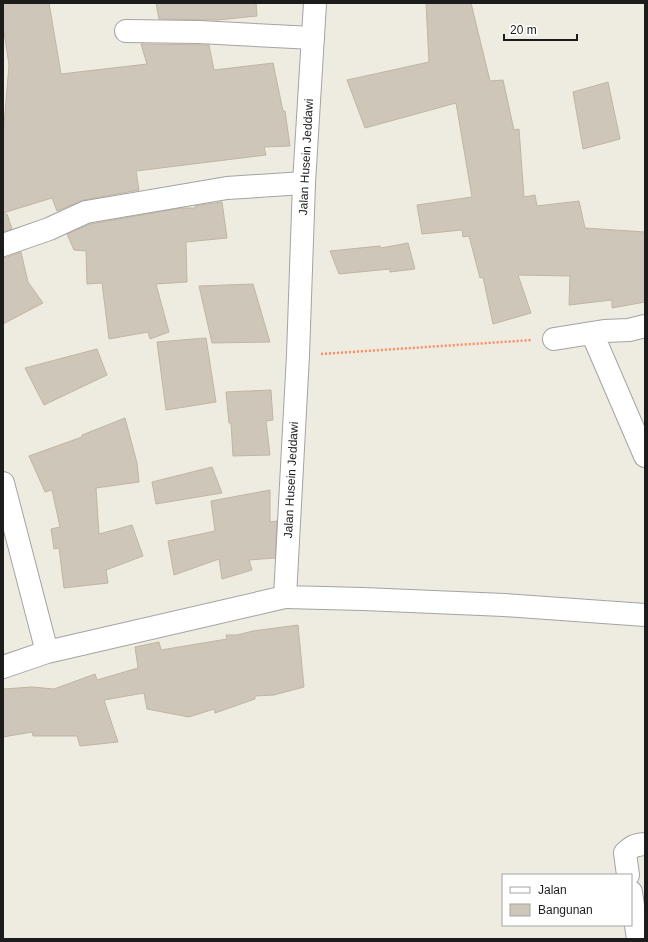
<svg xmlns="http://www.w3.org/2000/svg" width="648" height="942" font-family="Helvetica,sans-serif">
	<rect width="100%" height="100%" fill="#eeece0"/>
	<!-- building -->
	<path fill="#cec6b9" stroke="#c1b5a2" d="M 3,3 L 49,3 L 61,74 L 147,64 L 141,44 L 209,45 L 214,70 L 273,63 L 283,111 L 285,111 L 290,146 L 264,147 L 266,155 L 136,171 L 139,190 L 84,200 L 57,211 L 52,198 L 3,213 L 3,137 L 9,65 L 3,26 Z
		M 156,3 L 256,3 L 257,16 L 218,20 L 159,19 Z
		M 426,3 L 471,3 L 490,81 L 503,80 L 514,130 L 519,129 L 524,197 L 535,195 L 537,206 L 579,201 L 585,228 L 645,232 L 645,302 L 612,308 L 612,300 L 569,305 L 570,276 L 518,275 L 531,313 L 493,324 L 483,277 L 480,278 L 469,236 L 463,237 L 462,230 L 422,234 L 417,205 L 472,197 L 456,103 L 365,128 L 347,80 L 429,62 Z
		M 608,82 L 620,139 L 583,149 L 573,92 Z
		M 222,202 L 227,238 L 186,242 L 187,282 L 156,284 L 169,332 L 150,339 L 148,332 L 109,339 L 102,283 L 87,284 L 86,251 L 74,250 L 67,234 L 90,224 L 181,208 L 195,208 L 195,206 Z
		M 3,214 L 7,214 L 12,229 L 3,232 Z
		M 408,243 L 415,269 L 390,272 L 390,269 L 339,274 L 330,251 L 380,246 L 381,248 Z
		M 21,252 L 28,282 L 43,303 L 3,324 L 3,257 L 7,257 Z
		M 253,284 L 270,342 L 212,343 L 199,286 Z
		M 206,338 L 216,402 L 166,410 L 157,342 Z
		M 97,349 L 107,375 L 44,405 L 25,368 Z
		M 271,390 L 273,420 L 266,421 L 270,455 L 233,456 L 231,423 L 229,423 L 226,392 Z
		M 125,418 L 137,463 L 139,482 L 96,488 L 99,534 L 132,525 L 143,556 L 106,570 L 108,583 L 64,588 L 59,548 L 54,549 L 51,529 L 60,527 L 52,490 L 45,492 L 29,456 L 82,437 L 82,435 Z
		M 212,467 L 222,493 L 156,504 L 152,482 Z
		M 270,490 L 270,522 L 277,521 L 275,558 L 249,560 L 252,570 L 222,579 L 219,559 L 174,575 L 168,541 L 215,531 L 211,501 Z
		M 298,625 L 304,687 L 274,695 L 255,696 L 255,699 L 215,713 L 214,709 L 189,717 L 147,709 L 144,693 L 104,700 L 118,742 L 80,746 L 77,736 L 33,736 L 32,732 L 3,737 L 3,689 L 32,687 L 54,689 L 95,674 L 97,680 L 138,668 L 135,647 L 159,642 L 161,650 L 227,639 L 226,635 L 237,635 L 253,631 Z"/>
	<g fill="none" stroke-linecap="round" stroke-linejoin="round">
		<defs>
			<path id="minor" d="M 126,31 L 199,32 L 313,38
				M 3,245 L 49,229 L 86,212 L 227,188 L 304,183
				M 592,333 L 645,456
				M 554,339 L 604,331 L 629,330 L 645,326
				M 3,483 L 47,652
				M 3,667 L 47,652 L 285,597
				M 628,875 L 625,853 C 632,846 635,845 645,844
				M 631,892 L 638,939"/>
			<path id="tertiary" d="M 315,3 L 304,183 L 298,355 L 285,597 L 363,599 L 504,605 L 645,615"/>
		</defs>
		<!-- minor casing -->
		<use href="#minor" stroke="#a3a3a3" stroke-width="24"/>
		<!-- tertiary casing -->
		<use href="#tertiary" stroke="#a3a3a3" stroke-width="24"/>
		<!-- path -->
		<path stroke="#ff8c61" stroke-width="2.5" stroke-dasharray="2 2" stroke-linecap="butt" d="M 321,354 L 532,340"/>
		<!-- minor -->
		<use href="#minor" stroke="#fff" stroke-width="22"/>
		<!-- tertiary -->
		<use href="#tertiary" stroke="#fff" stroke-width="22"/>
	</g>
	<g text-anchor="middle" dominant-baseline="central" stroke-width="3.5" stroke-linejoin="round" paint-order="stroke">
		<!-- street labels -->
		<g font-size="12" fill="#1c1c1c" stroke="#fff">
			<text transform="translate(306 157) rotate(-87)">Jalan Husein Jeddawi</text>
			<text transform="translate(291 480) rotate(-87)">Jalan Husein Jeddawi</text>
		</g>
	</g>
	<!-- border -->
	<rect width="648" height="942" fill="none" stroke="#1c1c1c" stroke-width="8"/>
	<!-- legend -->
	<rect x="502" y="874" width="130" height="52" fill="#ffffff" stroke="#a4a4a4"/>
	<rect x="510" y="887" width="20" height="6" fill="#ffffff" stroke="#a4a4a4"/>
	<text x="538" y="894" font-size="12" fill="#1c1c1c">Jalan</text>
	<rect x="510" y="904" width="20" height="12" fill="#cec6b9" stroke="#a4a4a4"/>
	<text x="538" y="914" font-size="12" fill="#1c1c1c">Bangunan</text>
	<!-- scale -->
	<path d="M504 34v6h73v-6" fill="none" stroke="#1c1c1c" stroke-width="2"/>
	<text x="510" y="34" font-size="12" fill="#1c1c1c" stroke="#ffffff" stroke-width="3" paint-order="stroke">20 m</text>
</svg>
